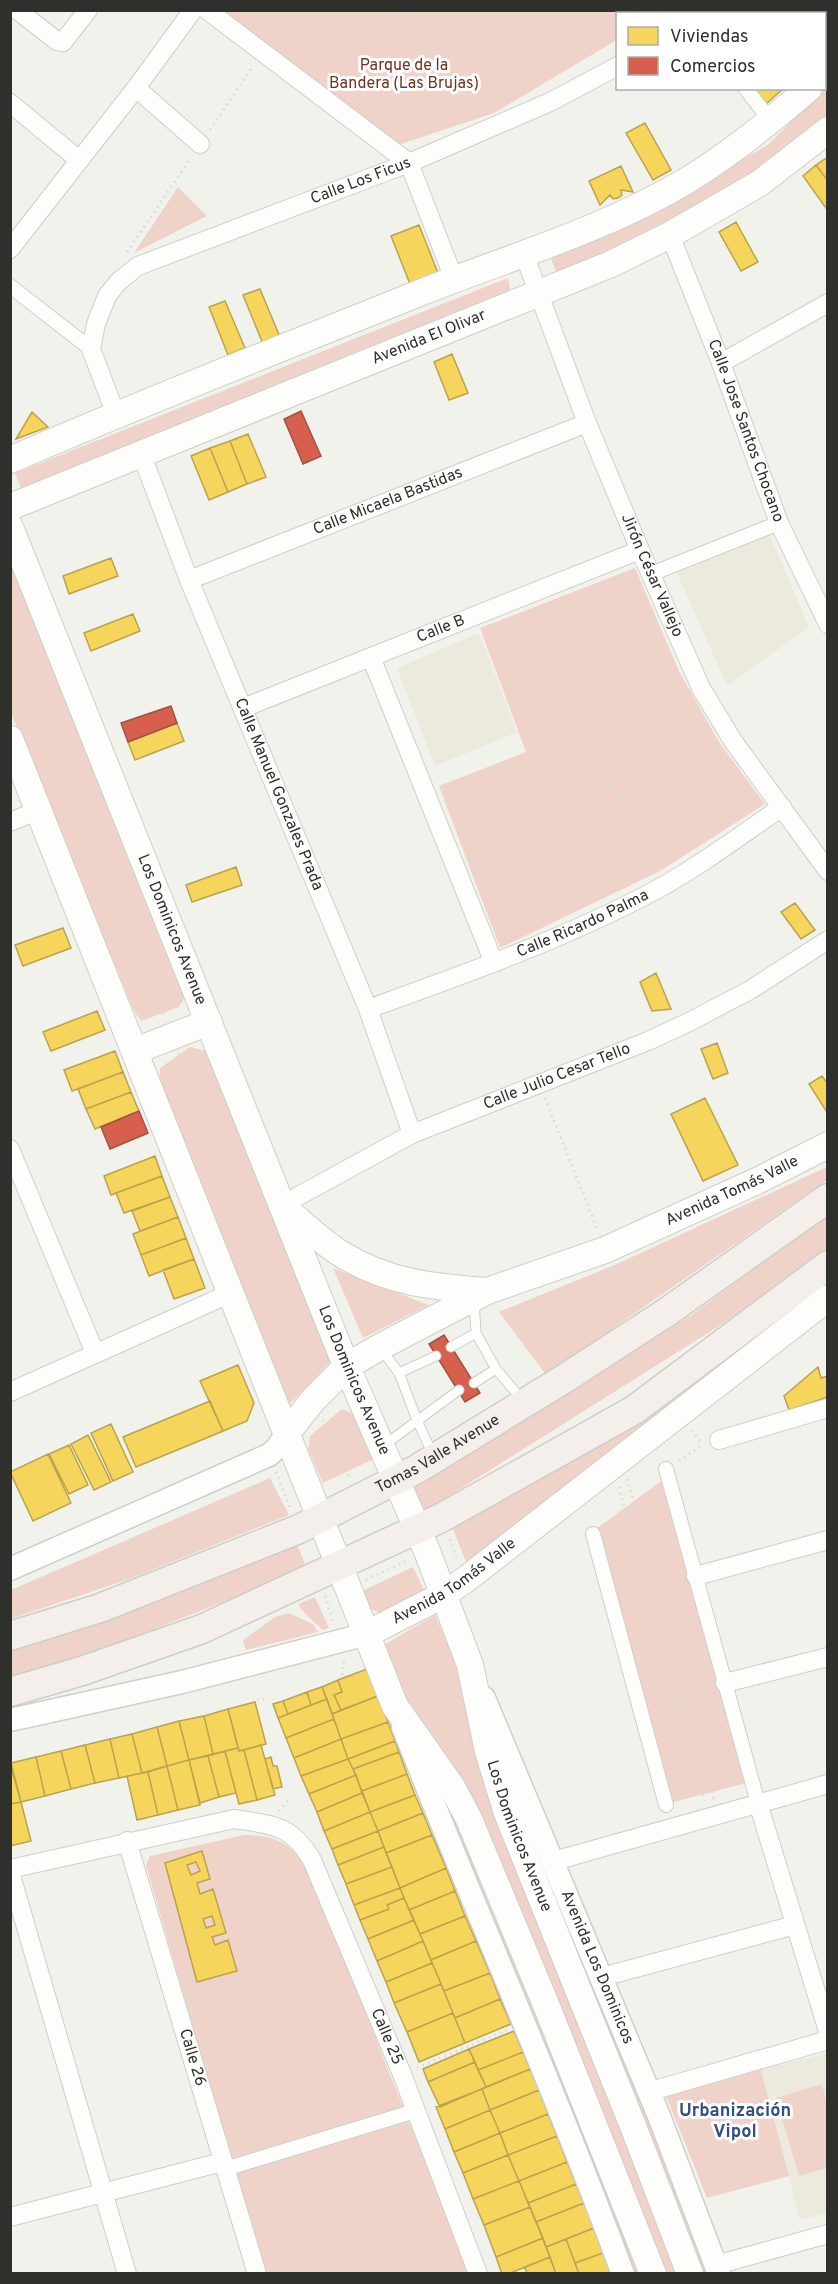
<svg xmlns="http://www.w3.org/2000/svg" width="838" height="2284" font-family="Overpass,sans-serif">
	<rect width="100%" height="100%" fill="#f2f2ed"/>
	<!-- built -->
	<path fill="#ebeadd" d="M 769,533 L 809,627 L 727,686 L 677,573 Z
		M 479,633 L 517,732 L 435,766 L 397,668 Z
		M 827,2053 L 827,2213 L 800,2220 L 761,2070 Z"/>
	<!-- green -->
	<path fill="#efd3c9" d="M 659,10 L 659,13 L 618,14 L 617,40 L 494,113 L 392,147 L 212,11 Z
		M 827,85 L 827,118 L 732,187 L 558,277 L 550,256 L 661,204 L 768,145 Z
		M 178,187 L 207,216 L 134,253 Z
		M 508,278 L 511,295 L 23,493 L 15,473 Z
		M 10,554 L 190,988 L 179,1007 L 141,1021 L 134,1011 L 11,713 Z
		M 635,568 L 679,671 L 719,742 L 765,804 L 660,871 L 500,948 L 439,786 L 526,752 L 480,628 Z
		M 190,1047 L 208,1051 L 332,1360 L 288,1406 L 159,1086 L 160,1068 Z
		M 827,1167 L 827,1180 L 546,1375 L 499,1312 L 617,1264 Z
		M 827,1214 L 827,1251 L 770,1294 L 425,1511 L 414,1488 L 693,1314 Z
		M 333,1268 L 429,1305 L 363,1338 Z
		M 662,1395 L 670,1408 L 468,1567 L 451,1524 L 530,1486 Z
		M 342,1409 L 355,1414 L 376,1458 L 323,1483 L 308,1449 L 310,1436 Z
		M 270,1478 L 289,1515 L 132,1578 L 11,1619 L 11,1590 Z
		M 664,1479 L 746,1783 L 670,1803 L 596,1529 Z
		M 297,1544 L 307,1569 L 98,1651 L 11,1678 L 11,1651 Z
		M 413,1567 L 424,1590 L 420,1599 L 380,1613 L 369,1608 L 364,1590 Z
		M 315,1597 L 329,1628 L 322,1630 C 313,1619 306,1617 298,1604 Z
		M 289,1613 L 313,1624 L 318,1632 L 246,1650 L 243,1640 L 275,1617 Z
		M 435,1615 L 460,1674 L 680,2273 L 661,2273 L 382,1646 Z
		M 500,1749 L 712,2273 L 699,2273 L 533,1857 Z
		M 435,1783 L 448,1795 L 643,2273 L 635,2273 Z
		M 244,1835 C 277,1835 289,1844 310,1868 L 387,2067 L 471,2273 L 264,2273 L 146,1865 L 150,1856 Z
		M 761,2070 L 789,2176 L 707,2198 L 666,2096 Z
		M 822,2084 L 827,2105 L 827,2168 L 799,2176 L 776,2098 Z"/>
	<!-- homes -->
	<path fill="#f6d55c" stroke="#baa34d" stroke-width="1.5" fill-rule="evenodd" d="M 753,88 L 784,88 L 766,104 Z
		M 645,123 L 671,170 L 653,180 L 626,133 Z
		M 828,157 L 828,181 L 816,165 Z
		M 816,165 L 828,181 L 828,211 L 803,176 Z
		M 621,166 L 633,192 L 621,190 L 622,195 L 618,198 L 613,199 L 610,195 L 600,205 L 589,181 Z
		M 736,222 L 758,262 L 741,271 L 719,232 Z
		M 419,225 L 438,273 L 410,284 L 391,236 Z
		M 260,289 L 280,337 L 263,344 L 243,295 Z
		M 225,301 L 245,348 L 228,355 L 209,307 Z
		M 452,354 L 468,393 L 449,400 L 434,362 Z
		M 32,412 L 48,427 L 16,439 Z
		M 248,434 L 266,477 L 247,484 L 230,441 Z
		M 230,441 L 247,484 L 228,492 L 210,448 Z
		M 210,448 L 228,492 L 209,500 L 191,456 Z
		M 111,558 L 118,576 L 69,594 L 63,576 Z
		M 133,614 L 140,631 L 91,651 L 84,633 Z
		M 177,723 L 184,741 L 135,760 L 128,742 Z
		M 236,867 L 242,885 L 192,902 L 186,885 Z
		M 795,903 L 815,930 L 801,939 L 781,912 Z
		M 63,928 L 71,948 L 23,966 L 15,945 Z
		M 656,973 L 671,1009 L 652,1011 L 640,982 Z
		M 97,1011 L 105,1030 L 51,1051 L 43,1032 Z
		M 717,1043 L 728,1073 L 713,1079 L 701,1049 Z
		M 115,1051 L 123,1072 L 72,1091 L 64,1070 Z
		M 123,1072 L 131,1092 L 86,1109 L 78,1089 Z
		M 822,1076 L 828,1084 L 828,1114 L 809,1084 Z
		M 131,1092 L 139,1111 L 95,1129 L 86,1109 Z
		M 705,1098 L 738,1165 L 703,1181 L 671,1114 Z
		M 155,1156 L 162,1176 L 111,1195 L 104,1176 Z
		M 162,1176 L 170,1197 L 124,1213 L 116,1193 Z
		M 170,1197 L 178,1217 L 140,1231 L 132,1211 Z
		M 178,1217 L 186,1238 L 141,1255 L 133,1234 Z
		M 186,1238 L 194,1259 L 149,1276 L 141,1255 Z
		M 194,1259 L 205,1288 L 174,1299 L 163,1270 Z
		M 238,1365 L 254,1403 L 247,1421 L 223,1431 L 200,1381 Z
		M 818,1367 L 821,1378 L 828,1376 L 828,1397 L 789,1410 L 784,1396 Z
		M 210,1401 L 223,1431 L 136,1467 L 123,1437 Z
		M 111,1424 L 133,1472 L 113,1481 L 91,1433 Z
		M 88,1435 L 111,1482 L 94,1490 L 71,1444 Z
		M 69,1445 L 88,1485 L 69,1494 L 49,1454 Z
		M 48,1454 L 71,1503 L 33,1521 L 10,1472 Z
		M 367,1669 L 378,1696 L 341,1710 L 334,1695 L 342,1692 L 338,1680 Z
		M 338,1680 L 342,1692 L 334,1695 L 341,1710 L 332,1714 L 322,1687 Z
		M 322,1687 L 327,1699 L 311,1705 L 307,1692 Z
		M 307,1692 L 311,1705 L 288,1714 L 283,1701 Z
		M 378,1696 L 388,1722 L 341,1739 L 332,1714 Z
		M 327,1699 L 334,1719 L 286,1738 L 278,1718 Z
		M 283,1701 L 288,1714 L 278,1718 L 273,1704 Z
		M 255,1702 L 266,1744 L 239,1751 L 228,1709 Z
		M 228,1709 L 238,1748 L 213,1754 L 204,1716 Z
		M 204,1716 L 213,1754 L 189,1760 L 179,1721 Z
		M 334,1719 L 341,1739 L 294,1758 L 286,1738 Z
		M 179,1721 L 189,1760 L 167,1766 L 157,1727 Z
		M 388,1722 L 395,1741 L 348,1759 L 341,1739 Z
		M 157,1727 L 167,1766 L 142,1773 L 132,1734 Z
		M 132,1734 L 142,1773 L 119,1778 L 110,1739 Z
		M 110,1739 L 119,1778 L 95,1783 L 85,1745 Z
		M 341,1739 L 348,1759 L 301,1776 L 294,1758 Z
		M 395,1741 L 399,1752 L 353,1769 L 348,1759 Z
		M 85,1745 L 95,1783 L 71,1789 L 61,1751 Z
		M 261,1745 L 275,1795 L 257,1800 L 244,1750 Z
		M 238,1748 L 239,1751 L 244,1750 L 257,1800 L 239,1804 L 225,1751 Z
		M 61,1751 L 71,1789 L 45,1796 L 36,1757 Z
		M 225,1751 L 236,1793 L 219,1797 L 208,1756 Z
		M 399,1752 L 407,1774 L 362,1791 L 353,1769 Z
		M 208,1756 L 219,1797 L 200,1803 L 189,1760 Z
		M 36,1757 L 45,1796 L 21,1802 L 11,1763 Z
		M 271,1757 L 273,1766 L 277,1766 L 282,1787 L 273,1789 L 265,1759 Z
		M 348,1759 L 356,1775 L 309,1794 L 301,1776 Z
		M 189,1760 L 200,1805 L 178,1810 L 167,1766 Z
		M 10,1763 L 21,1802 L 10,1804 Z
		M 167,1766 L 178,1810 L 158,1815 L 148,1772 Z
		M 148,1772 L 158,1815 L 137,1820 L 127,1776 Z
		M 407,1774 L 415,1795 L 370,1812 L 362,1791 Z
		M 356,1775 L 362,1793 L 317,1812 L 309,1794 Z
		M 362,1793 L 370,1812 L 324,1831 L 317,1812 Z
		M 415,1795 L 423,1813 L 378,1831 L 370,1812 Z
		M 21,1802 L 31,1841 L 10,1846 L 10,1804 Z
		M 370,1812 L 378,1831 L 332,1849 L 324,1831 Z
		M 423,1813 L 432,1835 L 386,1853 L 378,1831 Z
		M 378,1831 L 384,1847 L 338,1865 L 332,1849 Z
		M 432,1835 L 446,1868 L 400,1888 L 386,1853 Z
		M 384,1847 L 392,1867 L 346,1884 L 338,1865 Z
		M 202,1851 L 210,1879 L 197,1883 L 200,1894 L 213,1889 L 226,1933 L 212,1937 L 215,1945 L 228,1940 L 237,1971 L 197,1982 L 165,1863 ZM 196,1862 L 200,1871 L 191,1875 L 187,1865 ZM 212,1916 L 215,1925 L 206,1928 L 203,1919 Z
		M 392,1867 L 400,1888 L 354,1905 L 346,1884 Z
		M 446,1868 L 455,1891 L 409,1910 L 400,1888 Z
		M 400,1888 L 404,1898 L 387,1905 L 389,1909 L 360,1920 L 354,1905 Z
		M 455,1891 L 465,1916 L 420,1934 L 409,1910 Z
		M 404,1898 L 414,1920 L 368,1939 L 360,1920 L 389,1909 L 387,1905 Z
		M 465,1916 L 476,1941 L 431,1960 L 420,1934 Z
		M 414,1920 L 423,1941 L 377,1961 L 368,1939 Z
		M 423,1941 L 432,1963 L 386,1982 L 377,1961 Z
		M 476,1941 L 490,1973 L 444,1991 L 431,1960 Z
		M 432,1963 L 441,1984 L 394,2003 L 386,1982 Z
		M 490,1973 L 500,1999 L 455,2018 L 444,1991 Z
		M 441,1984 L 453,2013 L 407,2032 L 394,2003 Z
		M 500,1999 L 511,2024 L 465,2043 L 455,2018 Z
		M 453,2013 L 465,2043 L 419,2062 L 407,2032 Z
		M 514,2031 L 523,2052 L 478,2070 L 469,2049 Z
		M 469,2049 L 475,2062 L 428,2082 L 423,2069 Z
		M 523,2052 L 530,2069 L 486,2087 L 478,2070 Z
		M 475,2062 L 486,2087 L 440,2107 L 428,2082 Z
		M 530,2069 L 539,2090 L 490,2110 L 482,2089 Z
		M 482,2089 L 490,2110 L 445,2129 L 436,2107 Z
		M 539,2090 L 548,2114 L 500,2133 L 490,2110 Z
		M 490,2110 L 500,2133 L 454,2152 L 445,2129 Z
		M 548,2114 L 557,2136 L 508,2155 L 500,2133 Z
		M 500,2133 L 508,2155 L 463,2173 L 454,2152 Z
		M 557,2136 L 567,2162 L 519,2181 L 508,2155 Z
		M 508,2155 L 519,2181 L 473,2199 L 463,2173 Z
		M 567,2162 L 576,2184 L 528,2203 L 519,2181 Z
		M 519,2181 L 530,2207 L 484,2225 L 473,2199 Z
		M 576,2184 L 584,2203 L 536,2222 L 528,2203 Z
		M 584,2203 L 594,2228 L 546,2247 L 536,2222 Z
		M 530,2207 L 543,2238 L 496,2257 L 484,2225 Z
		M 594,2228 L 603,2253 L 575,2263 L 566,2239 Z
		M 543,2238 L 550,2257 L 508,2274 L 502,2274 L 496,2257 Z
		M 566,2239 L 575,2263 L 579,2274 L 556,2274 L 546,2247 Z
		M 603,2253 L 611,2274 L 579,2274 L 575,2263 Z
		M 550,2257 L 556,2274 L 527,2274 L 525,2267 Z"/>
	<!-- shops -->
	<path fill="#d6604d" stroke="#a45143" stroke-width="1.5" d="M 301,411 L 321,456 L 303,464 L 284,419 Z
		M 171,706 L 177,723 L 128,742 L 121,723 Z
		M 139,1111 L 148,1133 L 110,1149 L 101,1127 Z
		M 444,1335 L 480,1393 L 465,1402 L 429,1344 Z"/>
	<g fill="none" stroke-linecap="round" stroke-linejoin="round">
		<defs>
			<path id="service" d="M 476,1333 L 496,1369 L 523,1401
				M 451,1347 L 476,1333 L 474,1300
				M 381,1349 L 399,1373 L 417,1420 L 433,1455
				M 399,1373 L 436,1356
				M 474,1383 L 496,1369
				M 383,1446 L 459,1390"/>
			<path id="pedestrian" d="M 745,88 L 771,121
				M 10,286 L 91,349
				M 651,574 L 779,523
				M 666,1469 L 758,1803
				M 593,1534 L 666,1805
				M 225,2169 L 415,2111"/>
			<g id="minor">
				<path d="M 17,10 L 57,41 L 63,42 L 88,10"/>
				<path d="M 207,10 L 409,163 L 454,279"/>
				<path d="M 695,14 L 698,10"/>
				<path d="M 136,88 L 200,144"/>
				<path d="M 10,103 L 79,160"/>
				<path id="s1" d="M 670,235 L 721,363 L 779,523 L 828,624"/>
				<path d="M 10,249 L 136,88 L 193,10"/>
				<path id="s2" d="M 524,254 L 587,423 L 640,550 L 701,688 L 733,741 L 828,871"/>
				<path d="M 721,363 L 828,303"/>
				<path id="s3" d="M 116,415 L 91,349 L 96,324 L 107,296 L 118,282 L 138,266 L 409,163 L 550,102 L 618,66"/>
				<path id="s4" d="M 141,453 L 189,580 L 368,1009 L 412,1134"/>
				<path id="s5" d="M 189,580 L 587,423"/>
				<path d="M 371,657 L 494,963"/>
				<path id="s6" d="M 243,708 L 640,550"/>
				<path d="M 10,822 L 39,810"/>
				<path id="s7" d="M 368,1009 C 465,974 564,939 656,890 C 700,866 741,835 782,807"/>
				<path d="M 10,1149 L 95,1353"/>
				<path id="s8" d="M 282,1205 L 412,1134 L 648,1041 L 689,1022 L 750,990 L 828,940"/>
				<path d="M 10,1392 L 231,1293"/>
				<path d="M 719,1440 L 828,1408"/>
				<path d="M 696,1576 L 828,1540"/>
				<path d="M 725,1683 L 828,1657"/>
				<path d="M 758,1803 L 828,2031"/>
				<path id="s9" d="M 127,1841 L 257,2274"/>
				<path d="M 554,1861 L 828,1784"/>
				<path id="s10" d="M 10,1869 L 234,1819 C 272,1825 291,1824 312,1860 L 402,2074 L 478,2274"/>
				<path d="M 10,1872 L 127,2274"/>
				<path d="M 602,1977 L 795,1925"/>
				<path d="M 648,2092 L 828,2040"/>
				<path d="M 10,2217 L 222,2162"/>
				<path d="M 716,2265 L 828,2234"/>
			</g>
			<g id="tertiary">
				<path d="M 10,1569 L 269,1455 L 277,1448 L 287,1433"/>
				<path id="s11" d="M 484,1698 L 659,2116 L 719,2274"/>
				<path d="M 10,1720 L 182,1682 L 367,1634"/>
				<path d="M 403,1727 C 475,1910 555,2090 623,2274"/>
			</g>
			<g id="secondary">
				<path d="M 824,75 L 828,72"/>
				<path d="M 10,460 C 146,401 285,347 422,292 C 510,257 604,230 686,181 C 729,155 770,122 809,88"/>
				<path id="s12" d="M 10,507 L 611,264 L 670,235 L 760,183 L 828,130"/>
				<path id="s13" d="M 10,527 L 343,1358 L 427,1551 L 470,1665 L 488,1751 L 507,1813 L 633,2126 L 690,2274"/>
				<path d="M 10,739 L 395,1706 L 452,1787 L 469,1819 L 547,2007 L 653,2274"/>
				<path d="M 135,1051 L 209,1022"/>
				<path d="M 285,1209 C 304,1224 322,1243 343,1255 C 389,1283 434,1287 486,1291"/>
				<path id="s14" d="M 287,1433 L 313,1400 L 347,1366 L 380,1347 L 487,1291 L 605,1250 L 761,1179 L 828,1145"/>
				<path id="s15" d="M 367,1634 L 443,1595 L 465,1580 L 828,1298"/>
			</g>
			<g id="primary">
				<path id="s16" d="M 10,1636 L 100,1608 L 299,1529 L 417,1469 L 567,1377 L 667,1312 L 828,1198"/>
				<path d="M 10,1692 L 82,1671 L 202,1629 L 441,1518 L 634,1410 L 828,1265"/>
			</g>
		</defs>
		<!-- service casing -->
		<use href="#service" stroke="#cececa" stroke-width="11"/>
		<!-- pedestrian casing -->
		<use href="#pedestrian" stroke="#cececa" stroke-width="16"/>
		<!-- minor casing -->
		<use href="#minor" stroke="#cececa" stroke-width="20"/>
		<!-- tertiary casing -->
		<use href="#tertiary" stroke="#cececa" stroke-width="25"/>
		<!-- secondary casing -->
		<use href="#secondary" stroke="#cececa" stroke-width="28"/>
		<!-- primary casing -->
		<use href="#primary" stroke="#cdcdca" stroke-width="31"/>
		<!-- path -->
		<path stroke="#d9d9d8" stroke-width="3" stroke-dasharray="1.5 4.5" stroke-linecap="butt" d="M 392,10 L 428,37 L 500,70 C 508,71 515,73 523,72 C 551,69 593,35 618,20
			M 628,14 L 631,11
			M 210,130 L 253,66
			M 127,252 L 191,158
			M 10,628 L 164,1017
			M 572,738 L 599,787
			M 483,771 L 593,795
			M592 799a14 14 0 1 1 28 0a14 14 0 1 1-28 0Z
			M 612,786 L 654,706
			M 619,793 L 718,748
			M 621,800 L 754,798
			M 612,813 L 648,876
			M 470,862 L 593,805
			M 501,934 L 601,813
			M 179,1054 L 305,1378
			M 545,1098 L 598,1231
			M 323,1420 L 350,1479
			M 692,1430 L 702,1444
			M 679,1461 L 703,1445
			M 276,1472 L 291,1510
			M 627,1479 L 642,1531
			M 444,1480 L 500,1453 L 613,1380 L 662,1344
			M 619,1487 L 631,1533
			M625 1545a14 14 0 1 1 28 0a14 14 0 1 1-28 0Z
			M 648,1534 L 658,1498
			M 450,1539 L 458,1561
			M 610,1540 L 625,1545
			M 646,1557 L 698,1749
			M 639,1559 L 691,1752
			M 366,1580 L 409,1560
			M 325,1596 L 334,1624
			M 409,1634 L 416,1651
			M409 1664a14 14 0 1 1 28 0a14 14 0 1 1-28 0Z
			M 342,1675 L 344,1659
			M 684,1696 L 710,1691
			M 257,1700 L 266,1699
			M 662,1731 L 684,1727
			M685 1763a14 14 0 1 1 28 0a14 14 0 1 1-28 0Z
			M 713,1765 L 737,1780
			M 708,1774 L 714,1799
			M 698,1777 L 704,1801
			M 677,1787 L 688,1771
			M 279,1811 L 288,1801
			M 276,1966 L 295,2033
			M 188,1994 L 331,1950
			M 302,2059 L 369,2039
			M 211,2060 L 273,2040
			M 279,2066 L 297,2133
			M 417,2068 L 507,2030
			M 691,2149 L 712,2141
			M 704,2179 L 720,2088
			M 408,2201 L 429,2193
			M 265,2247 L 304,2236
			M 428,2274 L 446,2234"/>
		<!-- service -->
		<use href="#service" stroke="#fdfdfc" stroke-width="9"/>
		<!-- pedestrian -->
		<use href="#pedestrian" stroke="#fdfdfc" stroke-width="14"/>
		<!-- minor -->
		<use href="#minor" stroke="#fdfdfc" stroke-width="18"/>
		<!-- tertiary -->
		<use href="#tertiary" stroke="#fdfdfc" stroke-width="22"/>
		<!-- secondary -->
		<use href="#secondary" stroke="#fdfdfc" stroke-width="26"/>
		<!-- primary -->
		<use href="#primary" stroke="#f4efea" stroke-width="28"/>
	</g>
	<g text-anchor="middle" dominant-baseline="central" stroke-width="6" stroke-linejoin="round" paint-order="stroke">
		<!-- park labels -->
		<g font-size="16" fill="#70311d" stroke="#fff">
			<text x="404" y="66">Parque de la<tspan x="404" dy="18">Bandera (Las Brujas)</tspan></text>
		</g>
		<!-- street labels -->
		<g font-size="16" fill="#2f2f2b" stroke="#fff">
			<text stroke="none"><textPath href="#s3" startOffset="408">Calle Los Ficus</textPath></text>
			<text stroke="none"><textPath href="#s12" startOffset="452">Avenida El Olivar</textPath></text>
			<text stroke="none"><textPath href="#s1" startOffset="210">Calle Jose Santos Chocano</textPath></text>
			<text stroke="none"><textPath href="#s5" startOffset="214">Calle Micaela Bastidas</textPath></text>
			<text stroke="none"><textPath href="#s2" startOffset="346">Jirón César Vallejo</textPath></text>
			<text stroke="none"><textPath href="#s6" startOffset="213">Calle B</textPath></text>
			<text stroke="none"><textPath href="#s4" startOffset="368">Calle Manuel Gonzales Prada</textPath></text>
			<text stroke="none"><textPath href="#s7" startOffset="231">Calle Ricardo Palma</textPath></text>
			<text stroke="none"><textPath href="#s13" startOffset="434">Los Dominicos Avenue</textPath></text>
			<text stroke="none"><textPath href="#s8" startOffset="304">Calle Julio Cesar Tello</textPath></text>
			<text stroke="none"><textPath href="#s14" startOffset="514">Avenida Tomás Valle</textPath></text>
			<text stroke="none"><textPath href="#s13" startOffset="920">Los Dominicos Avenue</textPath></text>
			<text stroke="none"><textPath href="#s16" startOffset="466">Tomas Valle Avenue</textPath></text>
			<text stroke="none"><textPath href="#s15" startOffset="102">Avenida Tomás Valle</textPath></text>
			<text stroke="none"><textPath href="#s13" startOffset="1406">Los Dominicos Avenue</textPath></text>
			<text stroke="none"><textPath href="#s11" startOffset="292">Avenida Los Dominicos</textPath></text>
			<text stroke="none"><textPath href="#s10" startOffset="514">Calle 25</textPath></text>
			<text stroke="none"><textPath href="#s9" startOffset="226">Calle 26</textPath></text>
		</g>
		<!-- neighbourhood labels -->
		<g font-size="18" font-weight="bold" fill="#314e86" stroke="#fff">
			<text x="735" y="2111">Urbanización<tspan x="735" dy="21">Vipol</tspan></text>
		</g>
	</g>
	<!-- border -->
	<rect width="838" height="2284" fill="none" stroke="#2f2f2b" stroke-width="24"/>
	<!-- legend -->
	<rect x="616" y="12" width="210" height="78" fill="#ffffff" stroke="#acacaa" stroke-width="1.5"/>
	<rect x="628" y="27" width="30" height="18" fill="#f6d55c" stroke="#acacaa" stroke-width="1.5"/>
	<text x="670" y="42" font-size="18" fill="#2f2f2b">Viviendas</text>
	<rect x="628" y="57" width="30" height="18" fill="#d6604d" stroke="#acacaa" stroke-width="1.5"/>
	<text x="670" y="72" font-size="18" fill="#2f2f2b">Comercios</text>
</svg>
